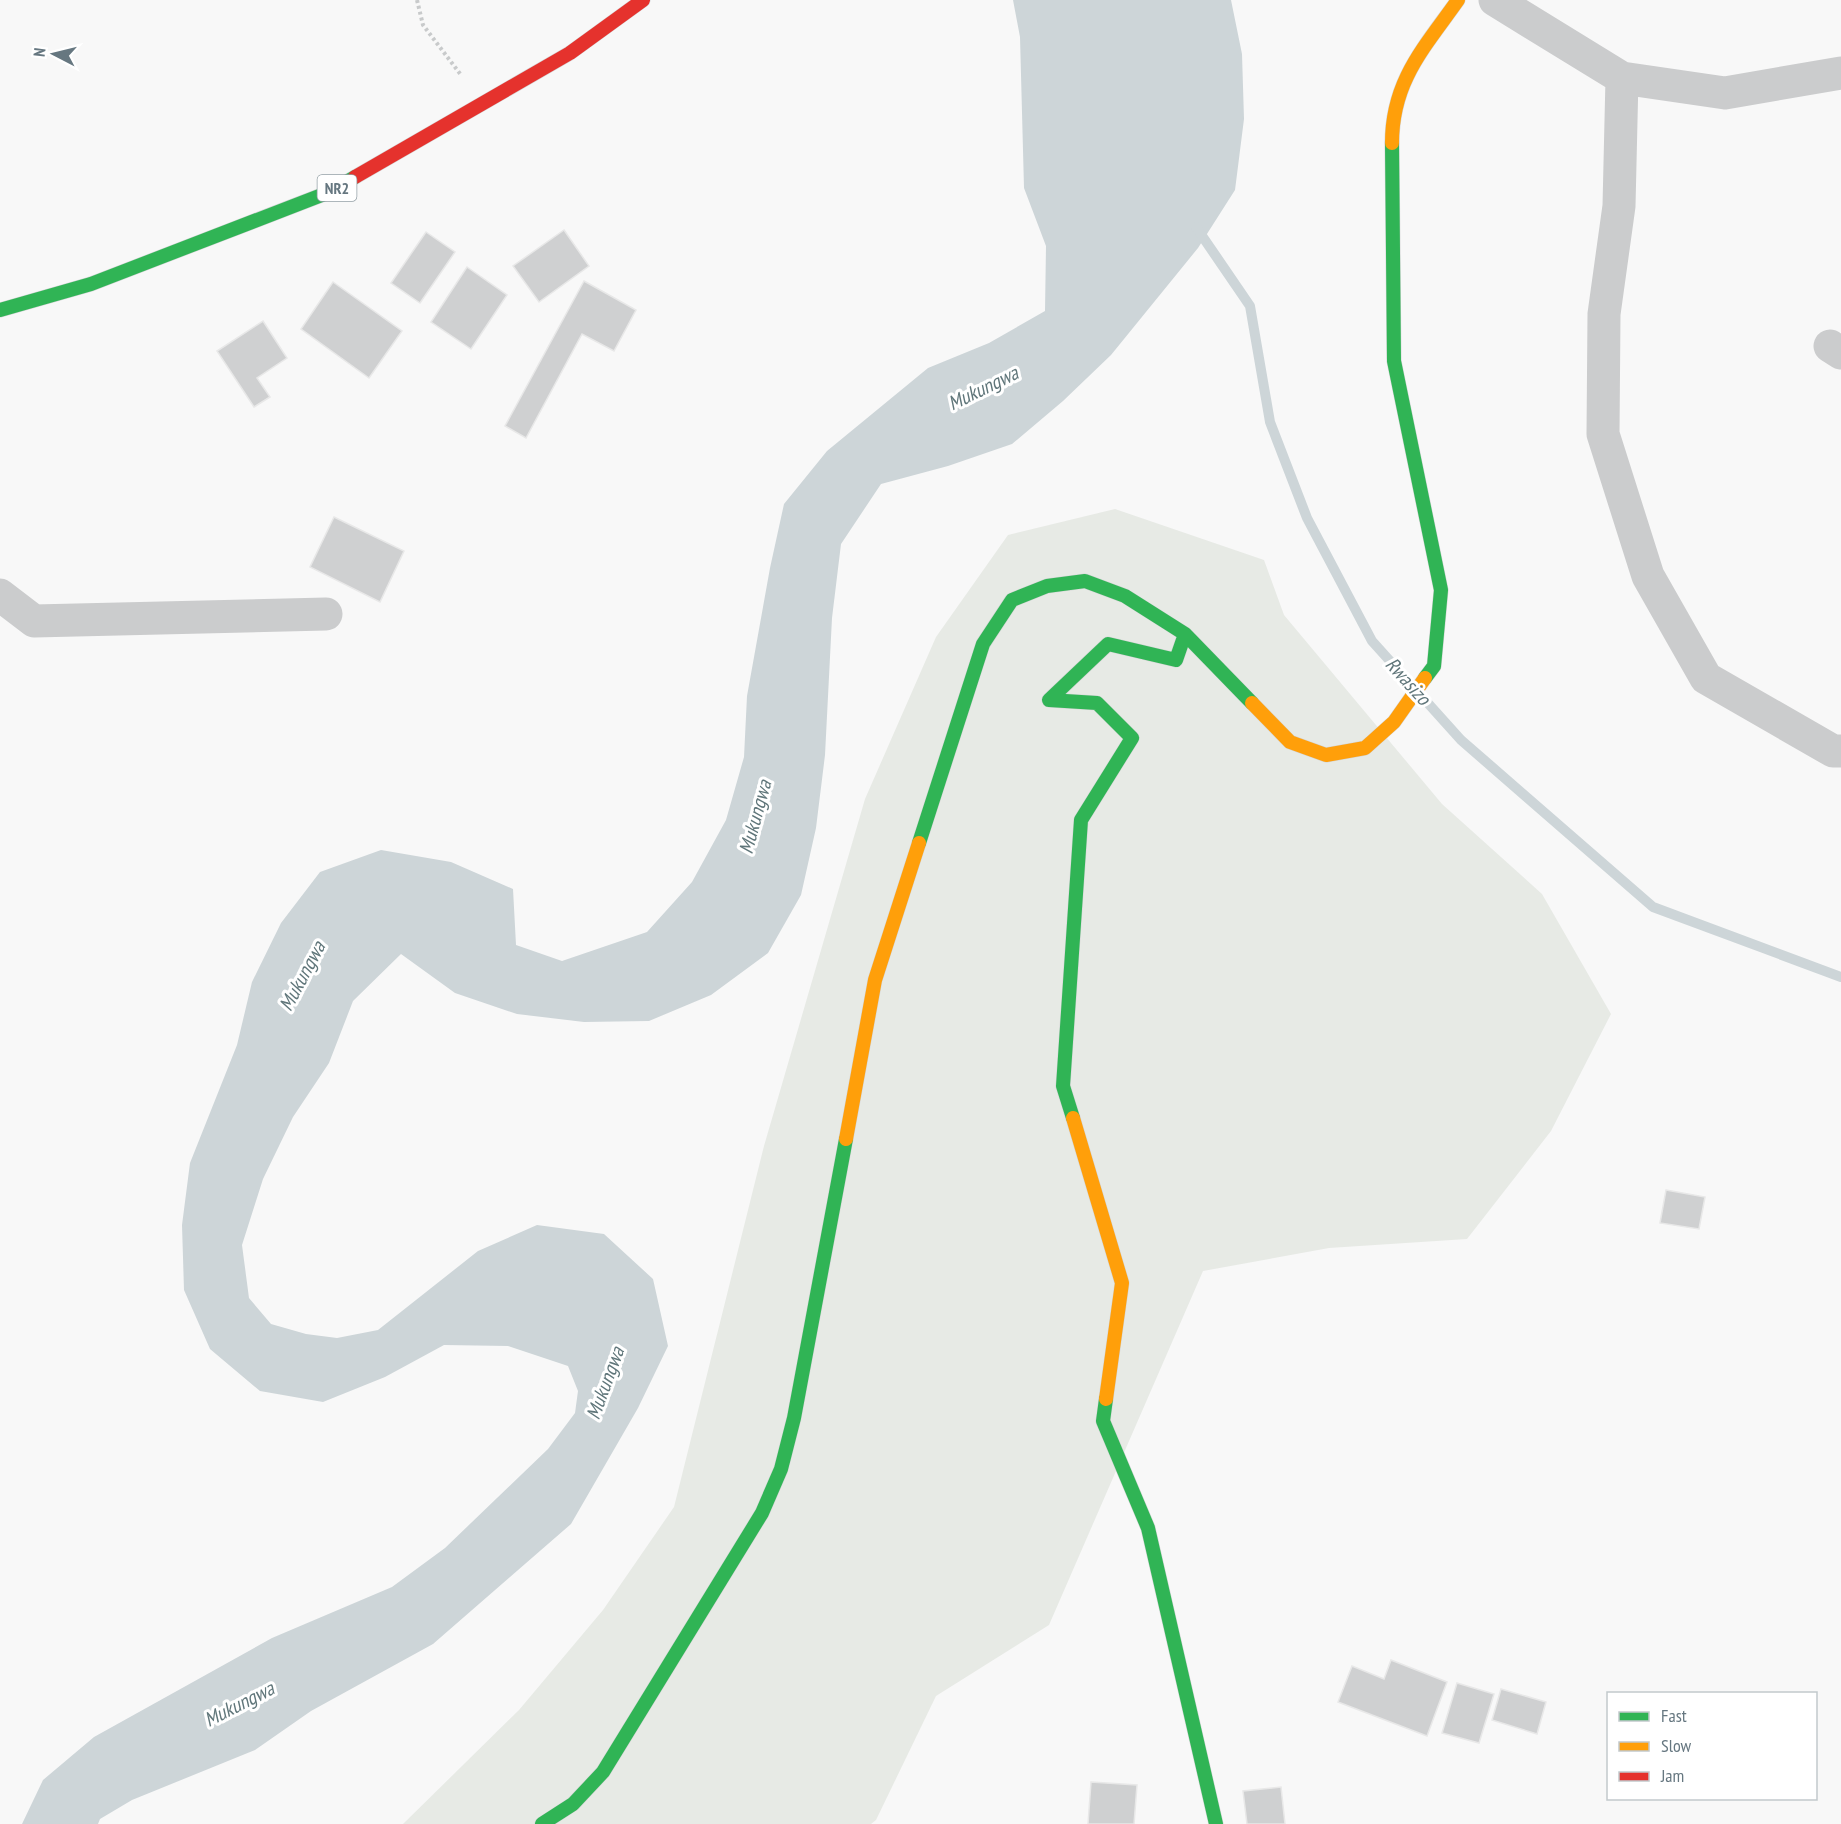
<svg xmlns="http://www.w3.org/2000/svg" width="1841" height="1824" font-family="'PT Sans Narrow',sans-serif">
	<rect width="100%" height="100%" fill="#f8f8f8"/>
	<!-- green -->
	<path fill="#e7eae5" d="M 1115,509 L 1264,560 L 1284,615 L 1442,804 L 1542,894 L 1611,1014 L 1551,1131 L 1467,1239 L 1329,1248 L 1203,1271 L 1049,1625 L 936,1696 L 876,1820 L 871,1824 L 403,1824 L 519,1710 L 603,1610 L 674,1507 L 764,1146 L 865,799 L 936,637 L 1008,535 Z"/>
	<!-- water -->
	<path fill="#cdd5d8" d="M 1013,0 L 1231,0 L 1242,54 L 1244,119 L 1235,190 L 1198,248 L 1111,355 L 1063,401 L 1012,444 L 948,466 L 881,484 L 841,544 L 832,618 L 825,755 L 816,828 L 801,895 L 768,953 L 711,995 L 649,1021 L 584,1022 L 517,1014 L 455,993 L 401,954 L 353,1001 L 329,1063 L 293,1117 L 263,1179 L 242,1245 L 249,1298 L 271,1324 L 306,1334 L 337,1338 L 378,1330 L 478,1251 L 537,1225 L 604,1234 L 653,1279 L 668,1346 L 638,1408 L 571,1524 L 433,1644 L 311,1711 L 255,1750 L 132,1800 L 100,1819 L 98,1824 L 22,1824 L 43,1780 L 94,1737 L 272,1638 L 392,1587 L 445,1548 L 548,1449 L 575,1413 L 578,1391 L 568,1366 L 508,1346 L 444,1345 L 385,1377 L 323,1402 L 260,1391 L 210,1349 L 184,1290 L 182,1225 L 190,1163 L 237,1045 L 252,982 L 281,923 L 320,872 L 381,850 L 451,862 L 513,889 L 516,945 L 562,961 L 647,932 L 692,882 L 726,820 L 744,757 L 747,696 L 770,568 L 784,504 L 827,451 L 928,368 L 989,343 L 1045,311 L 1046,246 L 1024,188 L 1020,37 Z"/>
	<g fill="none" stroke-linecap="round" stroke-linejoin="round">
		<!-- stream -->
		<path stroke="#cdd5d8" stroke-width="10" d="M 1196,227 L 1250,306 L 1270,422 L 1307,518 L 1372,641 L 1461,740 L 1653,907 L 1841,977"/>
	</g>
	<!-- building -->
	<path fill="#cfd0d1" stroke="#e8e8e8" stroke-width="1.5" d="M 564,230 L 589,266 L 539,302 L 513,266 Z
		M 426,232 L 455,252 L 420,303 L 391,283 Z
		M 467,267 L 507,295 L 471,349 L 431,322 Z
		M 584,281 L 636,310 L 614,351 L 582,334 L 526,438 L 505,426 Z
		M 333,282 L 402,331 L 369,378 L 301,329 Z
		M 263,321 L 287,358 L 257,378 L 270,397 L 254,407 L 217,351 Z
		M 334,517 L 404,551 L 380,602 L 310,567 Z
		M 1666,1190 L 1705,1197 L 1699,1229 L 1660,1223 Z
		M 1391,1660 L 1447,1682 L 1427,1736 L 1338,1702 L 1352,1666 L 1384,1679 Z
		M 1457,1683 L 1494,1694 L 1479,1743 L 1442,1733 Z
		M 1501,1689 L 1546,1702 L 1537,1734 L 1492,1720 Z
		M 1091,1782 L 1137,1785 L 1134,1824 L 1088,1824 Z
		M 1281,1787 L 1285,1824 L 1247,1824 L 1243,1791 Z"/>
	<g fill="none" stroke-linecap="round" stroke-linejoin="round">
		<defs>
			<path id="fast" d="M 1392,143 L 1394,361 L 1441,590 L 1434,666 L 1425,678
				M 0,310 L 91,284 L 327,193 L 355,177
				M 919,843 L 983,644 L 1012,600 L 1047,586 L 1085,581 L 1125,596 L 1185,634 L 1252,703
				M 1073,1118 L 1063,1086 L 1081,820 L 1132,738 L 1097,703 L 1049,700 L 1108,644 L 1176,660 L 1185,634
				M 1106,1399 L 1103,1421 L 1148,1528 L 1216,1824
				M 542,1824 L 573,1804 L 603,1772 L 762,1513 L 781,1469 L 794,1418 L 846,1139"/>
			<path id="slow" d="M 1392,143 C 1392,81 1424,48 1458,0
				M 1252,703 L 1290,742 L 1326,755 L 1365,748 L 1394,722 L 1425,678
				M 1073,1118 L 1122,1283 L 1106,1399
				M 846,1139 L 875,980 L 919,843"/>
			<path id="jam" d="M 355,177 L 570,53 L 643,0"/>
		</defs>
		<!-- fast casing -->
		<use href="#fast" stroke="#d4d5d6" stroke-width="15"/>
		<!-- slow casing -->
		<use href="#slow" stroke="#d4d5d6" stroke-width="15"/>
		<!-- jam casing -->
		<use href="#jam" stroke="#d4d5d6" stroke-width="15"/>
		<!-- path -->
		<path stroke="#c8cacb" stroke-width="4" stroke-dasharray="3 3" stroke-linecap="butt" d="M 417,0 L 423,25 L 461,75"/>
		<!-- street -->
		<path stroke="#cbcccd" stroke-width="33" d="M 1495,0 L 1622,78 L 1619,206 L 1604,314 L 1603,434 L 1648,576 L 1706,678 L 1833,751 L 1841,751
			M 1622,78 L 1725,93 L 1841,73
			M 1830,346 L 1841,353
			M 0,595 L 34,621 L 326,614"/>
		<!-- fast -->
		<use href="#fast" stroke="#30b455" stroke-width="14"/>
		<!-- slow -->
		<use href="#slow" stroke="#ff9f0a" stroke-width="14"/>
		<!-- jam -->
		<use href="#jam" stroke="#e5322d" stroke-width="14"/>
	</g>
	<g text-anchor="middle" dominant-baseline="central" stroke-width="6" stroke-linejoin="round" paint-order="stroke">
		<!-- shield labels -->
		<rect fill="#fff" stroke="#94a0a6" stroke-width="1.5" x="317.5" y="175" width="39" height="26" rx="4.5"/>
		<g font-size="16" font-weight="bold" fill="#667780">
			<text x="337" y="188">NR2</text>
		</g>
		<!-- water labels -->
		<g font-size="20" font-style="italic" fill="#60767a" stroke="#fff">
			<text transform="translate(983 388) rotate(-26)">Mukungwa</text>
			<text transform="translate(1408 681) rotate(48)">Rwasizo</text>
			<text transform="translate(755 817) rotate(-75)">Mukungwa</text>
			<text transform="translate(302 976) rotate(-62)">Mukungwa</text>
			<text transform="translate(605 1383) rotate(-70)">Mukungwa</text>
			<text transform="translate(239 1704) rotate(-27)">Mukungwa</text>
		</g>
	</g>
	<!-- legend -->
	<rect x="1607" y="1692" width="210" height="108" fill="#ffffff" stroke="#c2c9cc" stroke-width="1.5"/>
	<rect x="1619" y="1712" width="30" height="9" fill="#30b455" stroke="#c2c9cc" stroke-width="1.5"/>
	<text x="1661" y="1722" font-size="18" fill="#667780">Fast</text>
	<rect x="1619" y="1742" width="30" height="9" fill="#ff9f0a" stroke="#c2c9cc" stroke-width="1.5"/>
	<text x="1661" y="1752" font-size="18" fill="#667780">Slow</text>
	<rect x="1619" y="1772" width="30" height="9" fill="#e5322d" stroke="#c2c9cc" stroke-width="1.5"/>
	<text x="1661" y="1782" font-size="18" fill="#667780">Jam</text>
	<!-- north arrow -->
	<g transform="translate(54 54) rotate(277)" stroke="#ffffff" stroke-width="4.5" paint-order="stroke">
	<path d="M0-4.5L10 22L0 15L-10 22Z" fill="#667780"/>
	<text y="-9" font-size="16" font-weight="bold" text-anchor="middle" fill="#667780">N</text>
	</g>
</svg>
